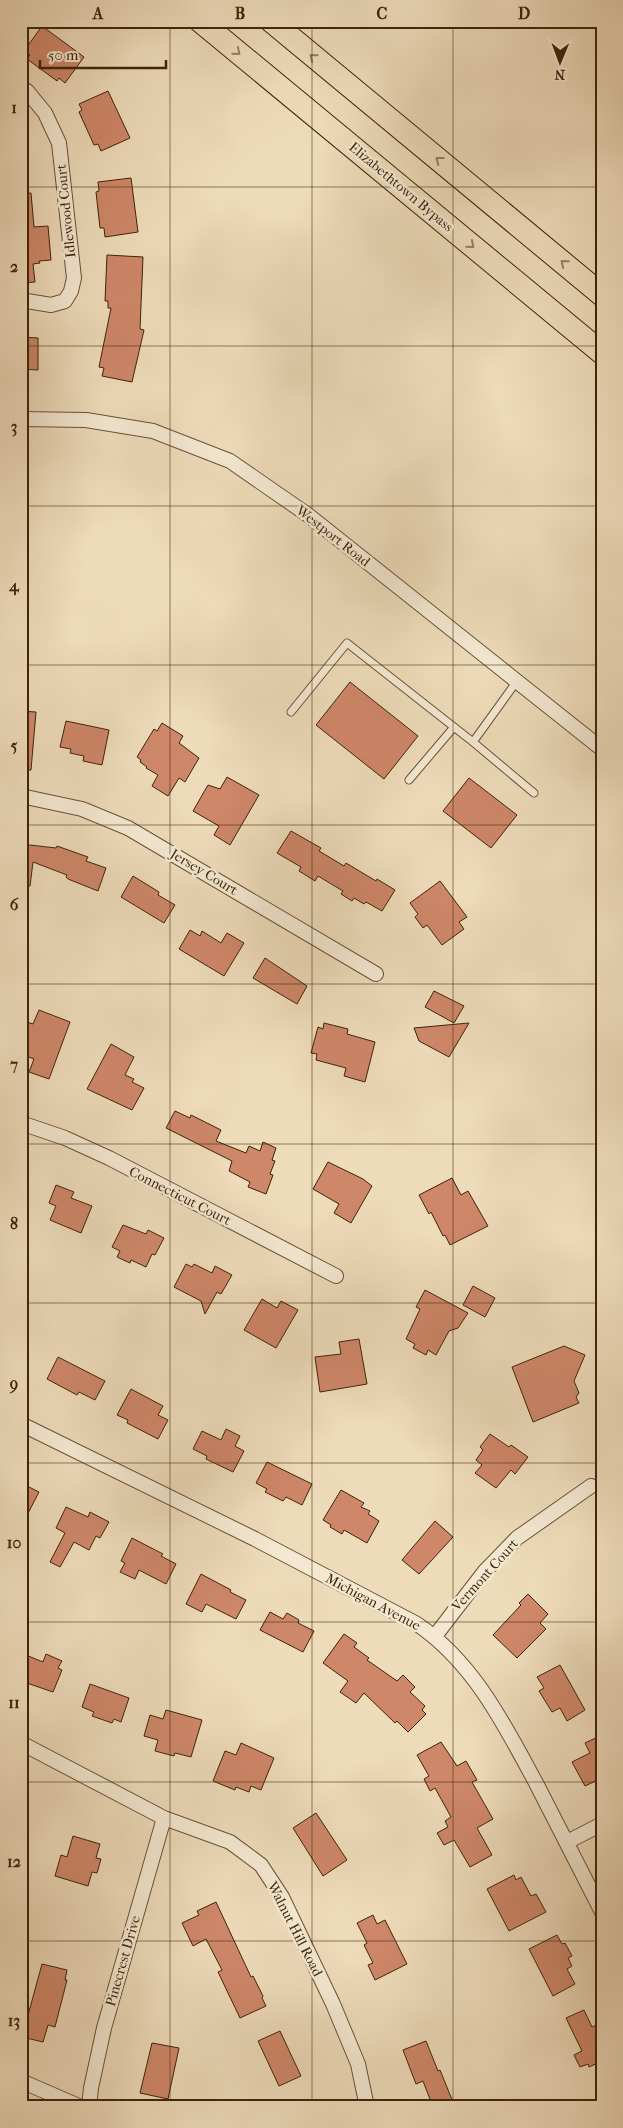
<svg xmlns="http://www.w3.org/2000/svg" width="623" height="2128" font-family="'IM FELL French Canon',serif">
	<rect width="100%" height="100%" fill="#eedbba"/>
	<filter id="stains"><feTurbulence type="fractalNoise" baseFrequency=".004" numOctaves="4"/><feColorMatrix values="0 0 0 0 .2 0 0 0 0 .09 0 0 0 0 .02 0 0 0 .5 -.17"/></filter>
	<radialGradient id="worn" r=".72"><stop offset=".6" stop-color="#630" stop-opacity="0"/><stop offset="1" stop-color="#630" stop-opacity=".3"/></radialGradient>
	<!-- building -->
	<path fill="#ce8769" stroke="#3d2408" d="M 42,26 L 84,57 L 65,83 L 59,78 L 57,81 L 27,59 L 30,55 L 24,51 Z
		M 108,91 L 130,138 L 101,151 L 98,144 L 94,145 L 79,112 L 82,110 L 79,104 Z
		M 131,178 L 138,232 L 105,237 L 104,228 L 100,228 L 96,192 L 99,191 L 98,182 Z
		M 31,193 L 34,227 L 48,226 L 51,260 L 39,261 L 40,263 L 33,264 L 35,282 L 21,283 L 21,194 Z
		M 107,255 L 143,257 L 140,329 L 144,330 L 132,382 L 102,376 L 104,368 L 99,367 L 111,308 L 108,308 L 108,301 L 105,301 Z
		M 21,337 L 38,338 L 38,370 L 21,369 Z
		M 350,682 L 418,736 L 384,779 L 316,725 Z
		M 21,711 L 36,712 L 31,770 L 21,770 Z
		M 66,721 L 109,730 L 102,765 L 83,761 L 84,756 L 70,753 L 71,749 L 60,747 Z
		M 162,723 L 183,736 L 179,743 L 199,758 L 185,782 L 179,778 L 168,796 L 152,786 L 158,775 L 146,768 L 147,767 L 140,762 L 141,760 L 137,757 L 154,729 L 157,731 Z
		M 227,777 L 259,795 L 230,845 L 214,835 L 219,826 L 193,811 L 208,785 L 220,789 Z
		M 469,778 L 517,815 L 491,848 L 443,811 Z
		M 291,831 L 321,848 L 319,851 L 344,866 L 346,863 L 376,881 L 377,879 L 395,890 L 382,911 L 366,902 L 364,904 L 354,898 L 352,901 L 341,894 L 343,891 L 318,876 L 315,881 L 299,871 L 301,867 L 277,853 Z
		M 21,844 L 56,848 L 57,846 L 88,857 L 86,861 L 106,868 L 98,891 L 68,879 L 66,877 L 67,875 L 33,862 L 30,886 L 21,885 Z
		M 133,876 L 159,892 L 158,895 L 175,905 L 164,923 L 121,897 Z
		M 440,881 L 467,917 L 459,922 L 464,929 L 442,945 L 427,925 L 423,928 L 415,917 L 418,914 L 410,903 Z
		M 190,930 L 200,936 L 202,931 L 221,943 L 227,933 L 244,943 L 224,976 L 179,949 Z
		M 265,958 L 307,986 L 297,1004 L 253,978 Z
		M 434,991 L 464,1006 L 454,1023 L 425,1007 Z
		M 39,1010 L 70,1022 L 49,1079 L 29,1072 L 34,1059 L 21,1054 L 21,1020 L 33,1024 Z
		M 324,1023 L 348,1029 L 347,1034 L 375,1042 L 365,1082 L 344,1076 L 346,1068 L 316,1060 L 317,1054 L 311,1053 L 318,1027 L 323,1029 Z
		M 469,1023 L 449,1057 L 419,1041 L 414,1028 Z
		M 111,1044 L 134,1057 L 125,1075 L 134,1079 L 132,1082 L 144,1088 L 132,1110 L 87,1089 Z
		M 175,1111 L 190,1118 L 191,1115 L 221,1130 L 216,1141 L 246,1153 L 249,1146 L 260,1151 L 263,1142 L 276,1148 L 272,1160 L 275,1161 L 270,1174 L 273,1175 L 266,1194 L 248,1187 L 250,1182 L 229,1171 L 232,1161 L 166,1128 Z
		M 328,1162 L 363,1179 L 372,1186 L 351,1223 L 334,1213 L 339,1204 L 313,1189 Z
		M 452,1178 L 461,1195 L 468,1191 L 488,1226 L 450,1245 L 445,1235 L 443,1236 L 431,1212 L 429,1214 L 419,1195 Z
		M 56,1185 L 74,1192 L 71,1198 L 92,1206 L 81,1233 L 50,1220 L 56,1206 L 49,1203 Z
		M 123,1225 L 146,1234 L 148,1230 L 164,1238 L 155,1255 L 152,1254 L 146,1267 L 131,1260 L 130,1263 L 117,1257 L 120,1251 L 112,1247 Z
		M 186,1264 L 192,1267 L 194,1264 L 212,1273 L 215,1266 L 232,1275 L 221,1294 L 217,1292 L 205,1314 L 201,1301 L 174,1287 Z
		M 473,1286 L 495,1298 L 485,1317 L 463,1305 Z
		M 425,1290 L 468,1313 L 458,1328 L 449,1331 L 436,1355 L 428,1350 L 426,1355 L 413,1348 L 415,1344 L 406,1339 L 420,1309 L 416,1307 Z
		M 262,1299 L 277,1308 L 281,1301 L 298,1310 L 276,1348 L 244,1330 Z
		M 359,1339 L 367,1384 L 320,1392 L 315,1357 L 341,1354 L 339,1342 Z
		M 564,1346 L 585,1355 L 574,1381 L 579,1393 L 576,1397 L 579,1403 L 533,1422 L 512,1367 Z
		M 58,1357 L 105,1381 L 95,1400 L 79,1392 L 77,1395 L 47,1379 Z
		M 131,1389 L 163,1406 L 158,1415 L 168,1420 L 158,1439 L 127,1423 L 128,1420 L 117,1415 Z
		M 226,1429 L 240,1436 L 235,1446 L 244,1451 L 233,1472 L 206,1459 L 207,1456 L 193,1449 L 202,1431 L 221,1440 Z
		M 490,1434 L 509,1447 L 511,1445 L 528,1457 L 515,1474 L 511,1470 L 496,1488 L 475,1473 L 482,1465 L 476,1460 L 483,1450 L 480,1447 Z
		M 267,1462 L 312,1484 L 302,1505 L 286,1497 L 283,1501 L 265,1492 L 267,1489 L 256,1483 Z
		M 21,1483 L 39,1492 L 21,1527 Z
		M 341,1490 L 364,1503 L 361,1507 L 370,1511 L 368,1514 L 379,1521 L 367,1543 L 344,1530 L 342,1534 L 330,1527 L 331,1525 L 323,1520 Z
		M 66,1507 L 88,1517 L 90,1512 L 109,1522 L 100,1538 L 96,1536 L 89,1550 L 74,1542 L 60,1567 L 50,1562 L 65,1533 L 56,1528 Z
		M 435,1521 L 453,1537 L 419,1574 L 402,1560 Z
		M 132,1538 L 163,1554 L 161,1556 L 176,1564 L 166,1584 L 139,1570 L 135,1579 L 120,1572 L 125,1563 L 121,1561 Z
		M 201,1574 L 231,1590 L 230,1592 L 246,1600 L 236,1619 L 206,1604 L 202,1612 L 186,1604 Z
		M 528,1594 L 548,1614 L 540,1623 L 546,1629 L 517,1658 L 493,1635 L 521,1605 L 519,1603 Z
		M 270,1612 L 283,1619 L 287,1613 L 299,1620 L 298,1623 L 314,1631 L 303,1652 L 260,1630 Z
		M 344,1634 L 357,1643 L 354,1647 L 369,1658 L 367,1660 L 397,1681 L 403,1675 L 415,1687 L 410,1692 L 425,1706 L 422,1710 L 426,1714 L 408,1732 L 397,1721 L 395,1723 L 364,1693 L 356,1703 L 340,1692 L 348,1681 L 323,1663 Z
		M 21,1653 L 43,1662 L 46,1654 L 62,1661 L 58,1668 L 62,1670 L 53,1692 L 21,1681 Z
		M 560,1665 L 585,1710 L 567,1721 L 560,1708 L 552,1712 L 539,1691 L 544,1688 L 537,1677 Z
		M 90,1684 L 129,1698 L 121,1722 L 114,1719 L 112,1723 L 92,1716 L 94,1712 L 82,1707 Z
		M 166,1710 L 202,1720 L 191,1757 L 175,1753 L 174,1756 L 155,1751 L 158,1740 L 144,1736 L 150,1715 L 163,1719 Z
		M 602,1735 L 602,1778 L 585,1786 L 572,1762 L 590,1753 L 585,1743 Z
		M 441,1742 L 457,1766 L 466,1761 L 477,1780 L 472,1782 L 493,1819 L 477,1828 L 492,1855 L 470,1867 L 454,1840 L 444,1845 L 437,1833 L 448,1827 L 445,1821 L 451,1817 L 435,1788 L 430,1791 L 424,1779 L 429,1776 L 417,1755 Z
		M 241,1743 L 274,1758 L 261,1790 L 251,1786 L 249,1792 L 236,1787 L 235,1790 L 213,1781 L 225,1751 L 236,1755 Z
		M 316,1813 L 347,1860 L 323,1876 L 293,1828 Z
		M 73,1836 L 100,1844 L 96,1858 L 101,1859 L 97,1873 L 92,1872 L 88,1886 L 55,1876 L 61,1855 L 67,1857 Z
		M 514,1875 L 516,1880 L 521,1877 L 531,1896 L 536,1894 L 546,1912 L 509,1931 L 487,1889 Z
		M 216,1902 L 251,1977 L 253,1976 L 263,1996 L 262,1998 L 266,2006 L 240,2018 L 218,1972 L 222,1970 L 206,1939 L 193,1946 L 182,1923 L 199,1915 L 197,1911 Z
		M 373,1915 L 377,1924 L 385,1920 L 407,1964 L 375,1980 L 368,1965 L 373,1963 L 364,1945 L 367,1943 L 357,1923 Z
		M 557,1935 L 562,1944 L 565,1943 L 572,1956 L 568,1958 L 572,1966 L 567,1969 L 575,1984 L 553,1996 L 529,1949 Z
		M 42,1964 L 67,1970 L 65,1980 L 67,1980 L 55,2027 L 48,2025 L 43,2042 L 22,2037 Z
		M 584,2010 L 592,2027 L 602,2022 L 602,2061 L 589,2067 L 588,2064 L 580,2067 L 574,2055 L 582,2051 L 566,2018 Z
		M 280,2031 L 301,2076 L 279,2086 L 258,2041 Z
		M 426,2041 L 438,2071 L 440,2070 L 455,2107 L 433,2107 L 423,2081 L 416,2084 L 403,2050 Z
		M 152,2043 L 179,2048 L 168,2099 L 140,2093 Z"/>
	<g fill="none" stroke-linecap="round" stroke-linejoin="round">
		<defs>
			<path id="service" d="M 291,712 L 347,643 L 473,742 L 517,681
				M 473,742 L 534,793
				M 409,780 L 454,727"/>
			<path id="minor" d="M 21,88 L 27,91 L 45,113 L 59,143 L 74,278 L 71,291 L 65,301 L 51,305 L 21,300
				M 21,419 L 86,420 L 153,431 L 230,461 L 308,515 L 602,749
				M 21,796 L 82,809 L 128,828 L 376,974
				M 21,1123 L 65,1138 L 109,1158 L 336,1276
				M 21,1424 L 255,1539 L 417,1624 C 474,1663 504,1724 536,1783 C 558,1826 580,1869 602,1912
				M 435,1636 L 485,1571 L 517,1538 L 591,1486
				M 21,1743 L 164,1818 L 230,1842 L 261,1865 L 282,1897 L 333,2004 L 358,2064 L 367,2107
				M 567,1842 L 602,1824
				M 21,2081 L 81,2107
				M 89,2107 L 91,2088 L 104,2028 L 164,1818"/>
			<path id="trunk" d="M 200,21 L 602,353
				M 271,21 L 602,295"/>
		</defs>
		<!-- service casing -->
		<use href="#service" stroke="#695234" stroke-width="9"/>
		<!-- minor casing -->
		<use href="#minor" stroke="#695234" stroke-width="16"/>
		<!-- trunk casing -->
		<use href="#trunk" stroke="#3d2408" stroke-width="24"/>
		<!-- service -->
		<use href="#service" stroke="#f4e8d2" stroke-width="7"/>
		<!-- minor -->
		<use href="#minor" stroke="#f4e8d2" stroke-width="14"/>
		<!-- trunk -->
		<use href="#trunk" stroke="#eedbba" stroke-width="22"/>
	</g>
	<!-- one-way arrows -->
	<defs><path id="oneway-chevron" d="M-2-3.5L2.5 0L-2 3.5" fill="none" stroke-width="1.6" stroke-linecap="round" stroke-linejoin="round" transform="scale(1.25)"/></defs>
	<g stroke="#968061">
		<use href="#oneway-chevron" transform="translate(237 52) rotate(40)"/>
		<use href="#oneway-chevron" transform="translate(313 57) rotate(-140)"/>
		<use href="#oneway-chevron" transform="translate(439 160) rotate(-142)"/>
		<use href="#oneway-chevron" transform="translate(471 245) rotate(40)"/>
		<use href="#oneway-chevron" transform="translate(564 263) rotate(-140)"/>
	</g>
	<!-- grid -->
	<path fill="none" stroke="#3d2408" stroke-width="1" stroke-opacity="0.55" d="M 170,21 L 170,2107M 312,21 L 312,2107M 453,21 L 453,2107M 21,187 L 602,187M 21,346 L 602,346M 21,506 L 602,506M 21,665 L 602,665M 21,825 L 602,825M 21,984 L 602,984M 21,1144 L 602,1144M 21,1303 L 602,1303M 21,1463 L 602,1463M 21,1622 L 602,1622M 21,1782 L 602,1782M 21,1941 L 602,1941"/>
	<g text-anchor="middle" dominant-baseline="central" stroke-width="5" stroke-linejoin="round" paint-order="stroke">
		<!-- street labels -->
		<g font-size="14" fill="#3d2408" stroke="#f4e8d2">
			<text transform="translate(401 187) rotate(40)">Elizabethtown Bypass</text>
			<text transform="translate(66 211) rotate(-96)">Idlewood Court</text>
			<text transform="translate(333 536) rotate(38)">Westport Road</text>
			<text transform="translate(204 872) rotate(31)">Jersey Court</text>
			<text transform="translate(180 1196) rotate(27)">Connecticut Court</text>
			<text transform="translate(485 1575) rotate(-48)">Vermont Court</text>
			<text transform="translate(373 1602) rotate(28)">Michigan Avenue</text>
			<text transform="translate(295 1929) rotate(63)">Walnut Hill Road</text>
			<text transform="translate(123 1961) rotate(-74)">Pinecrest Drive</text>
		</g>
	</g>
	<!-- margin -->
	<rect width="623" height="2128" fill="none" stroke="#eedbba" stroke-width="55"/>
	<!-- north arrow -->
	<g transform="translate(560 62) rotate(181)" stroke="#f4e8d2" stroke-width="4" paint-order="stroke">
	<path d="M0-4L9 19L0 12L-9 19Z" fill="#3d2408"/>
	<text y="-8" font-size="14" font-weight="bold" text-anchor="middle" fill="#3d2408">N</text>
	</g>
	<!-- scale -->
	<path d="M40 60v8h126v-8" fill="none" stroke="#3d2408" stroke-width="2.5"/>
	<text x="48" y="60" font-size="15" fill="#3d2408" stroke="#f4e8d2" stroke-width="4" paint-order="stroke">50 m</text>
	<rect x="28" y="28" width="568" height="2072" fill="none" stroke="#3d2408" stroke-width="2"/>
	<g font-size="16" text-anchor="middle" font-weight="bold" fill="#3d2408">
		<text x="98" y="19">A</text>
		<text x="240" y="19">B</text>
		<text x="382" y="19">C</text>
		<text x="524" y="19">D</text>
		<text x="14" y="113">1</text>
		<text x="14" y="272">2</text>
		<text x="14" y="432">3</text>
		<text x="14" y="591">4</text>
		<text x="14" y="751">5</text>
		<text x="14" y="910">6</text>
		<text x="14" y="1070">7</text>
		<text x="14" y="1229">8</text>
		<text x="14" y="1389">9</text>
		<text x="14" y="1548">10</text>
		<text x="14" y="1708">11</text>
		<text x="14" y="1867">12</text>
		<text x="14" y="2026">13</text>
	</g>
	<rect width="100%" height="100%" filter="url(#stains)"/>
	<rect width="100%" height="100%" fill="url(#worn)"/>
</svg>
